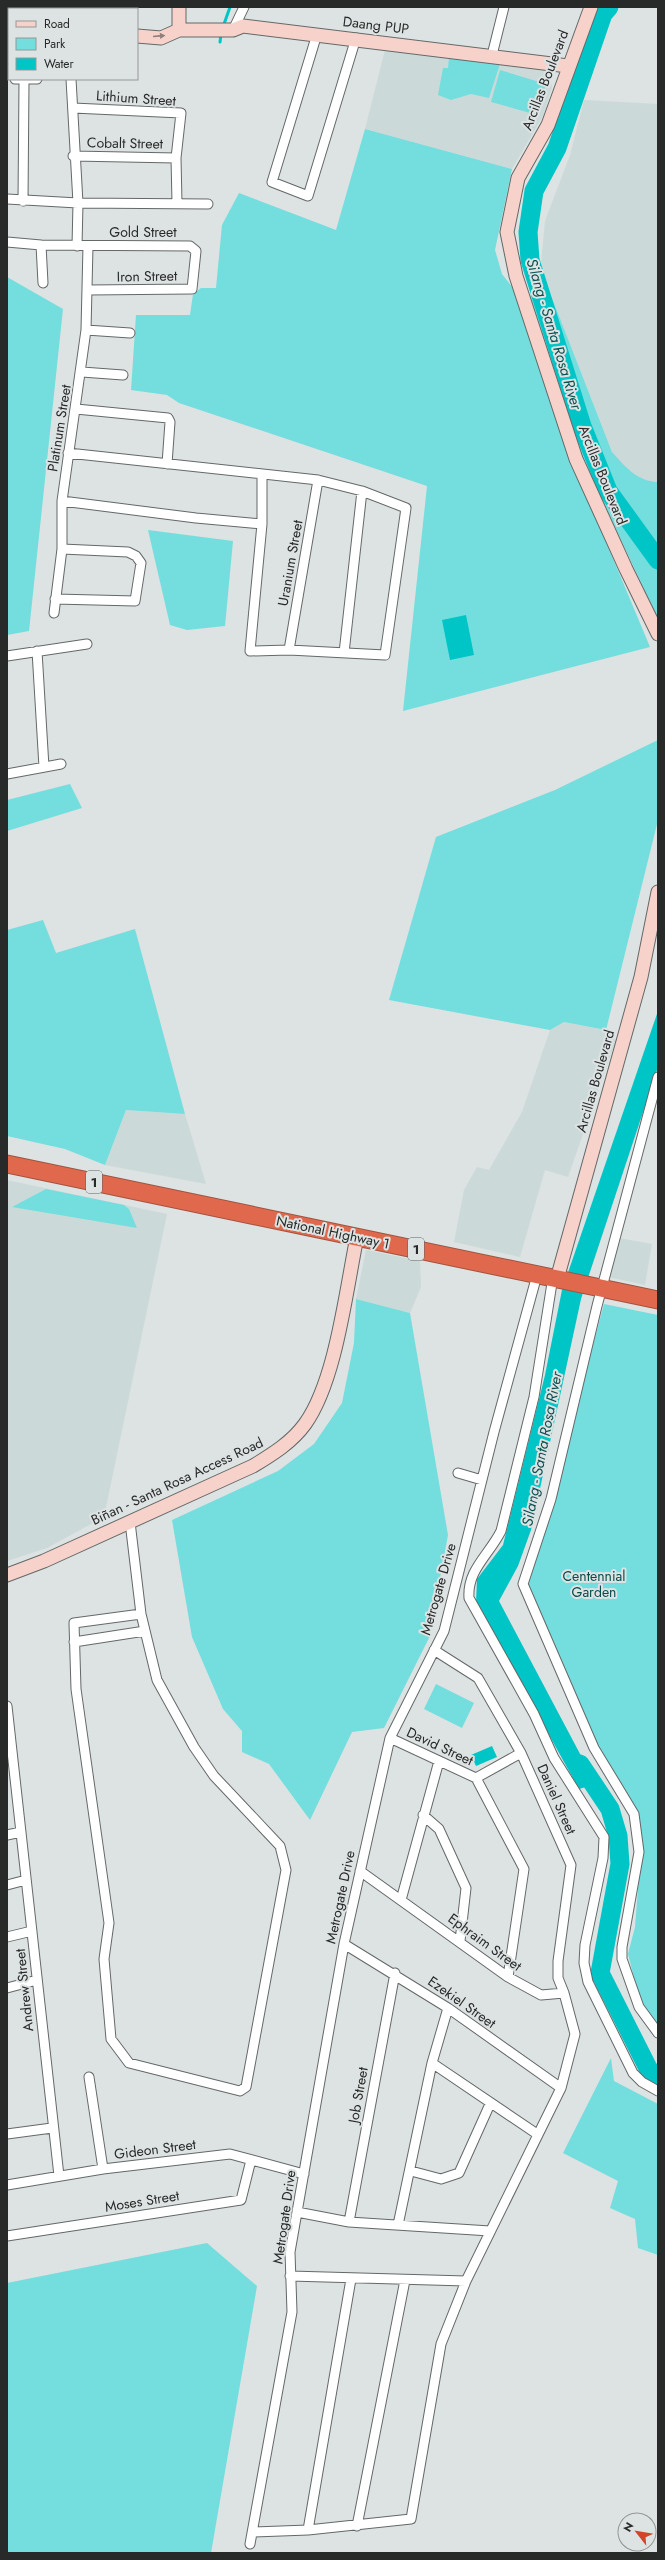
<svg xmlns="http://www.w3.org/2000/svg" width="665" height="2560" font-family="Jost,sans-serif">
	<rect width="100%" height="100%" fill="#dde2e2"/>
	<!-- built -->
	<path fill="#cbdad9" d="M 385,50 L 549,70 L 552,88 L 543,116 L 512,169 L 365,129 Z
		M 584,100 L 658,104 L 658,482 L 646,482 L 631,474 L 612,452 L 547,285 L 541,263 L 545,221 L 570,155 Z
		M 564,1022 L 606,1030 L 616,1040 L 568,1177 L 545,1170 L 520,1257 L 454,1242 L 464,1190 L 477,1167 L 489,1170 L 522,1112 L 550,1030 Z
		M 126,1110 L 185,1114 L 206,1184 L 105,1165 Z
		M 7,1180 L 167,1214 L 104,1517 L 47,1548 L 7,1561 Z
		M 619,1238 L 652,1244 L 645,1285 L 608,1277 Z
		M 366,1250 L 420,1261 L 421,1287 L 410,1313 L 356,1299 Z"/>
	<!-- green -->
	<path fill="#74ddde" d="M 449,58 L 500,64 L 489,98 L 471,94 L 451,100 L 438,95 L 443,68 L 448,68 Z
		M 500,70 L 546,84 L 537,115 L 491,102 Z
		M 365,129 L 512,169 L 495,250 L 502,274 L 516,292 L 568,451 L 650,647 L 403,711 L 427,486 L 179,403 L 167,395 L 131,390 L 136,315 L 190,315 L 193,294 L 201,288 L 216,288 L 222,225 L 239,193 L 336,230 Z
		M 7,277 L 63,309 L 29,631 L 7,635 Z
		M 547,285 L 612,452 C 626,467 636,481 658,482 L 658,619 L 575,442 L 528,297 Z
		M 148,530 L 233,541 L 225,626 L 187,630 L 170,625 Z
		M 658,740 L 658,820 L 606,1030 L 564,1022 L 550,1030 L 389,1000 L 436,837 L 555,790 Z
		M 70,784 L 82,808 L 7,831 L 7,800 Z
		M 43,920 L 56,953 L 135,929 L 185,1114 L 126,1110 L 105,1165 L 65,1149 L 7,1136 L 7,930 Z
		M 46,1189 L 124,1205 L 129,1209 L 137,1228 L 12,1207 Z
		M 356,1299 L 410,1313 L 448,1535 L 429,1638 L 384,1728 L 352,1732 L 310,1820 L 269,1764 L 242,1752 L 242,1731 L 223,1709 L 192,1637 L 172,1520 L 278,1471 L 314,1444 L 342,1403 L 354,1343 Z
		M 604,1304 L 658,1315 L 658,2026 L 641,2005 L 628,1954 L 635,1927 L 641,1851 L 636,1814 L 590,1749 L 527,1589 Z
		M 436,1684 L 474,1703 L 462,1728 L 424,1709 Z
		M 611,2058 L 614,2081 L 658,2104 L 658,2255 L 638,2248 L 635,2219 L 610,2208 L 618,2181 L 563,2153 Z
		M 207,2243 L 257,2286 L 211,2553 L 7,2553 L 7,2283 Z"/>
	<!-- water -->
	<path fill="#00c5c7" d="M 466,615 L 474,655 L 450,660 L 442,620 Z
		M 658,1011 L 658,1067 L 581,1299 L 531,1530 L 518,1566 L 499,1601 L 596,1784 L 579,1789 L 476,1603 L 477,1579 L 503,1545 L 545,1375 L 562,1290 Z
		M 492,1746 L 497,1757 L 476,1766 L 471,1755 Z"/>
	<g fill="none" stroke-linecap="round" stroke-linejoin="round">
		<!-- stream -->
		<path stroke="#00c5c7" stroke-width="3" d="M 223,27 L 230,7
			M 220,42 L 221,34"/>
		<!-- river -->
		<path stroke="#00c5c7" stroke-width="19" d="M 609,7 L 603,14 L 557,148 L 534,191 L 528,232 L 530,260 L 582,426 L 608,491 L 658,560
			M 580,1764 L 610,1809 L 618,1836 L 620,1864 L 600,1973 L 648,2068 L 658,2081"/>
		<defs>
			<path id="street" d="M 233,30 L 244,7
				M 317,34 L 272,182 L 308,196 L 356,38
				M 492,55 L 504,7
				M 15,79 L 37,79
				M 71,79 L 78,203 L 77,246
				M 73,108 L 181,113 L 176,158 L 177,203
				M 73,156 L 176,158
				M 7,199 L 78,203 L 208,204
				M 23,201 L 24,81
				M 7,242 L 41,245
				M 43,283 L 41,245 L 190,246 L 196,251 L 192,289 L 88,290
				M 86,330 L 130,333
				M 82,372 L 123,375
				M 76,409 L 168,418 L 170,422 L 167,464
				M 68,453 L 318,480 L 362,491 L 406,508 L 385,655 L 289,650 L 250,651 L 262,524 L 262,474
				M 62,501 L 196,518 L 262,524
				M 55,599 L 135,601 L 141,563 L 136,556 L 128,552 L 62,549
				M 54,613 L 62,549 L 62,501 L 86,330 L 88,246
				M 289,650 L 318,480
				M 37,651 L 44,767
				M 344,653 L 362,491
				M 7,656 L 87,644
				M 7,774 L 61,764
				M 658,1077 L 597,1306 L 551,1499 L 523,1584 L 594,1748 L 634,1814 L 639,1852 L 622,1947 L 622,1959 L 639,2007 L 658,2033
				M 557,1279 L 552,1283 L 534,1397 L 501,1531 C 489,1555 467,1570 469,1598 L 534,1714 L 554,1758 L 604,1837 L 603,1858 L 585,1945 L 584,1963 L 588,1982 L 633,2073 L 642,2082 L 658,2091
				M 458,1473 L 482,1480
				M 130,1522 L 141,1614 L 157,1680 L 194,1747 L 214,1776 L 280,1846 L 286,1870 L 246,2087 L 240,2091 L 129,2063 L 111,2039 L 104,1959 L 109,1923 L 76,1689 L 74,1623 L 141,1614
				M 74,1642 L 145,1631
				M 434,1650 L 478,1678 L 521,1753 L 571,1865 L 558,1961 L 558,1978 L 564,1993
				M 7,1706 L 59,2176
				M 390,1738 L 476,1778 L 521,1753
				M 476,1778 L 524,1869 L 508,1977
				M 423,1815 L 439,1829 L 466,1888 L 460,1941
				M 7,1835 L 21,1832
				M 7,1885 L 26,1880
				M 401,1900 L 439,1761
				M 7,1937 L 32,1931
				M 344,1944 L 448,2008 L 561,2088
				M 7,1988 L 37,1980
				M 432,2063 L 537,2134
				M 89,2077 L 103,2169
				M 7,2134 L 52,2128
				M 411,2171 L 441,2179 L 459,2173 L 490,2104
				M 7,2185 L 103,2169 L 230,2154 L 304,2174
				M 297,2212 L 349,2222 L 490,2231
				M 349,2222 L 395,1973
				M 398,2225 L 432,2063 L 448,2008
				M 7,2236 L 241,2200 L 251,2160
				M 290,2276 L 466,2281
				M 357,2526 L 405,2280
				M 308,2530 L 351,2279
				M 254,2532 L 308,2530 L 411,2519 L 441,2344 L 466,2281 L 561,2088 L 575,2034 L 564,1993 L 541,1995 L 508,1977 L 360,1871
				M 250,2544 L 292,2312 L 290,2252 L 297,2212 L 344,1944 L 390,1738 L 444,1631 L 494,1432 L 537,1275"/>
			<path id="secondary" d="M 179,7 L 179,30
				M 591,7 L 548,125 L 518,178 L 507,232 L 516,276 L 576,459 L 626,569 L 658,634
				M 7,26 L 9,27
				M 137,36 L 161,38 L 179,30 L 233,30 L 243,26 L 568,66
				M 557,1279 L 641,977 L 658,892
				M 7,1575 L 44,1561 L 253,1466 C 273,1454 292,1442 305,1424 C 336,1381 346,1290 357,1237"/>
			<path id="highway" d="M 7,1164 L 658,1300"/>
		</defs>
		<!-- street casing -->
		<use href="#street" stroke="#646868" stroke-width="11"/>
		<!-- secondary casing -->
		<use href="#secondary" stroke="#646868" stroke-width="15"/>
		<!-- highway casing -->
		<use href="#highway" stroke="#a05340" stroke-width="19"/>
		<!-- street -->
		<use href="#street" stroke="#fff" stroke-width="9"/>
		<!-- secondary -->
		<use href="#secondary" stroke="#f6d2ca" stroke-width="13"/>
		<!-- highway -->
		<use href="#highway" stroke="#e0694d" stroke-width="17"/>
	</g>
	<!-- one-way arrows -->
	<defs><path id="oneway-solid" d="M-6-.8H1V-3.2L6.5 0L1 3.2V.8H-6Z"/></defs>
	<use fill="#8f7e7a" href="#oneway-solid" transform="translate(159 36) rotate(-5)"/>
	<g text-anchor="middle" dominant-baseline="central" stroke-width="4" stroke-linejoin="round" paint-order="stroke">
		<!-- shield labels -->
		<g fill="#dde2e2" stroke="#5e6160" stroke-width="1">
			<rect x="86" y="1171" width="16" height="22" rx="3"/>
			<rect x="408" y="1238" width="16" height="22" rx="3"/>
		</g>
		<g font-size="13" font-weight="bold" fill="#282a29">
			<text x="94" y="1182">1</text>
			<text x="416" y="1249">1</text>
		</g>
		<!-- street labels -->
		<g font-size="14" fill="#282a29" stroke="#dde2e2">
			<text transform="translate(376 25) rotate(7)">Daang PUP</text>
			<text transform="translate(545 80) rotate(-69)">Arcillas Boulevard</text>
			<text transform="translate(136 98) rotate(4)">Lithium Street</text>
			<text transform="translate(125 143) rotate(1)">Cobalt Street</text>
			<text x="143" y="232">Gold Street</text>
			<text transform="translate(147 276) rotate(-1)">Iron Street</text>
			<text transform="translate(59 428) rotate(-81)">Platinum Street</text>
			<text transform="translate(603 475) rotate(68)">Arcillas Boulevard</text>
			<text transform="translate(290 563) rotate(-80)">Uranium Street</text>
			<text transform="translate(595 1081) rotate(-74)">Arcillas Boulevard</text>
			<text transform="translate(333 1232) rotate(12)">National Highway 1</text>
			<text transform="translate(177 1481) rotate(-25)">Biñan - Santa Rosa Access Road</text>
			<text transform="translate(438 1589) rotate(-74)">Metrogate Drive</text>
			<text transform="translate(440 1746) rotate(25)">David Street</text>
			<text transform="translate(557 1799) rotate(66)">Daniel Street</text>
			<text transform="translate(340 1897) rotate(-78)">Metrogate Drive</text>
			<text transform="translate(485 1942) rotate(36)">Ephraim Street</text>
			<text transform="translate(24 1990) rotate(-96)">Andrew Street</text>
			<text transform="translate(462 2002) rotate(35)">Ezekiel Street</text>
			<text transform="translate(358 2095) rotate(-80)">Job Street</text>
			<text transform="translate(155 2149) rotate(-7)">Gideon Street</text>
			<text transform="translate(142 2201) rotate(-9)">Moses Street</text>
			<text transform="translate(284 2217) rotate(-82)">Metrogate Drive</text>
		</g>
		<!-- park labels -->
		<g font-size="14" fill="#054c4d" stroke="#dde2e2">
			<text x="594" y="1576">Centennial<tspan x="594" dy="16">Garden</tspan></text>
		</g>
		<!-- water labels -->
		<g font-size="15" font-style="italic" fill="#0c5152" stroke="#dde2e2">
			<text transform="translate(554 334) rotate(73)">Silang - Santa Rosa River</text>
			<text transform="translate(542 1449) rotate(-79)">Silang - Santa Rosa River</text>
		</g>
	</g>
	<!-- border -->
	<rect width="665" height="2560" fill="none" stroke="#282a29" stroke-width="16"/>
	<!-- legend -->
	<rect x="8" y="8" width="130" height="72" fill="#dde2e2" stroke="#959898"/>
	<rect x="16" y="21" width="20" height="6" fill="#f6d2ca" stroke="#959898"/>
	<text x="44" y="28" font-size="12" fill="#282a29">Road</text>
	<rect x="16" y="38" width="20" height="12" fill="#74ddde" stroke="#959898"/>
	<text x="44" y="48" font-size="12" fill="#282a29">Park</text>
	<rect x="16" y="58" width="20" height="12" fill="#00c5c7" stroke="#959898"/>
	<text x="44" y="68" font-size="12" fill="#282a29">Water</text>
	<!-- north arrow -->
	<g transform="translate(637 2532) rotate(301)"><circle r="19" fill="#dde2e2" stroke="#959898"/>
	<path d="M0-3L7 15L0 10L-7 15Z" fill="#d04626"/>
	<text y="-6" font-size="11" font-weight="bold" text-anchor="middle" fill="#282a29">N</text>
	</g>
</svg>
